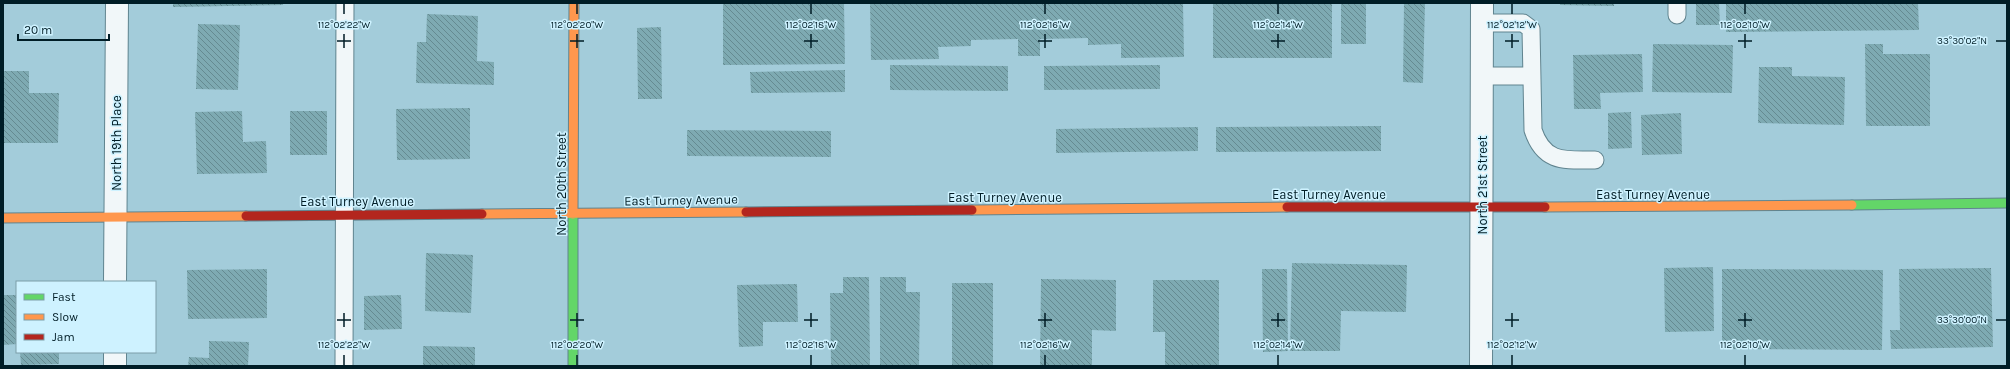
<svg xmlns="http://www.w3.org/2000/svg" width="2010" height="369" font-family="Karla,sans-serif">
	<defs>
		<pattern id="building-back-hatch" width="6" height="6" patternUnits="userSpaceOnUse"><rect width="6" height="6" fill="#7eaab2"/><path d="M-1 5l2 2M0 0l6 6M5-1l2 2" fill="none" stroke="#658a91"/></pattern>
	</defs>
	<rect width="100%" height="100%" fill="#a3ccda"/>
	<!-- building -->
	<path fill="url(#building-back-hatch)" d="M 173,3 L 283,3 L 283,5 L 173,7 Z
		M 723,3 L 844,3 L 845,64 L 723,65 Z
		M 870,3 L 1183,3 L 1184,57 L 1121,58 L 1121,44 L 1088,45 L 1088,38 L 1040,39 L 1040,56 L 1018,56 L 1018,39 L 971,40 L 971,46 L 938,47 L 939,59 L 871,60 Z
		M 1213,3 L 1332,3 L 1332,58 L 1213,58 Z
		M 1341,3 L 1366,3 L 1366,44 L 1341,44 Z
		M 1404,3 L 1425,3 L 1423,83 L 1403,82 Z
		M 1560,3 L 1614,3 L 1614,6 L 1560,5 Z
		M 1696,3 L 1719,3 L 1720,25 L 1696,25 Z
		M 1726,3 L 1918,3 L 1919,30 L 1726,32 Z
		M 427,14 L 478,16 L 477,61 L 494,62 L 494,85 L 416,83 L 417,42 L 426,42 Z
		M 198,24 L 240,25 L 238,90 L 196,89 Z
		M 661,27 L 662,99 L 638,99 L 637,28 Z
		M 1653,44 L 1733,45 L 1732,93 L 1652,92 Z
		M 1865,44 L 1883,44 L 1883,54 L 1930,54 L 1930,126 L 1866,126 Z
		M 1642,54 L 1643,92 L 1600,93 L 1601,109 L 1574,109 L 1573,55 Z
		M 890,65 L 1008,66 L 1008,91 L 890,90 Z
		M 1160,65 L 1160,89 L 1044,90 L 1044,66 Z
		M 1759,67 L 1792,67 L 1792,76 L 1845,77 L 1844,125 L 1758,123 Z
		M 845,70 L 845,92 L 751,93 L 750,72 Z
		M 3,71 L 29,71 L 29,93 L 59,93 L 58,143 L 3,143 Z
		M 470,108 L 470,159 L 397,160 L 396,109 Z
		M 242,111 L 243,142 L 266,141 L 267,173 L 197,174 L 195,112 Z
		M 290,111 L 327,111 L 327,155 L 290,155 Z
		M 1631,112 L 1632,148 L 1608,149 L 1608,113 Z
		M 1681,113 L 1682,154 L 1642,155 L 1641,115 Z
		M 1381,126 L 1381,151 L 1216,152 L 1216,127 Z
		M 1198,127 L 1198,151 L 1056,153 L 1056,129 Z
		M 687,130 L 831,131 L 831,157 L 687,156 Z
		M 426,253 L 473,255 L 471,313 L 425,311 Z
		M 1292,263 L 1407,265 L 1406,312 L 1341,311 L 1340,351 L 1290,351 Z
		M 1713,267 L 1714,331 L 1665,332 L 1664,268 Z
		M 1991,268 L 1993,347 L 1891,349 L 1890,330 L 1900,330 L 1899,269 Z
		M 267,269 L 267,318 L 188,319 L 187,270 Z
		M 1262,269 L 1287,269 L 1288,351 L 1263,352 Z
		M 1722,269 L 1883,270 L 1882,350 L 1722,349 Z
		M 843,277 L 869,277 L 870,366 L 831,366 L 830,293 L 843,293 Z
		M 880,277 L 906,277 L 906,292 L 920,292 L 919,366 L 880,366 Z
		M 1041,279 L 1116,280 L 1116,331 L 1092,330 L 1092,366 L 1040,366 Z
		M 1153,280 L 1219,280 L 1219,366 L 1165,366 L 1165,332 L 1153,332 Z
		M 952,283 L 993,283 L 993,366 L 952,366 Z
		M 797,284 L 798,322 L 763,322 L 763,346 L 739,347 L 737,285 Z
		M 3,295 L 17,295 L 17,344 L 3,345 Z
		M 401,295 L 402,329 L 364,330 L 364,296 Z
		M 209,341 L 249,342 L 248,366 L 188,366 L 189,357 L 209,358 Z
		M 423,346 L 475,347 L 475,366 L 423,366 Z
		M 20,352 L 59,352 L 59,364 L 21,365 Z"/>
	<g fill="none" stroke-linecap="round" stroke-linejoin="round">
		<defs>
			<path id="lane" d="M 1677,15 L 1677,3
				M 1482,23 L 1523,23 L 1531,29 L 1533,130 C 1544,164 1566,160 1595,160
				M 1482,76 L 1532,76
				M 344,366 L 345,3"/>
			<path id="street" d="M 115,282 L 117,3
				M 115,366 L 115,352
				M 1481,366 L 1482,3"/>
			<path id="fast" d="M 1852,205 L 2007,203
				M 573,366 L 573,214"/>
			<path id="slow" d="M 1545,207 L 1852,205
				M 972,210 L 1287,207
				M 482,214 L 746,212
				M 573,214 L 574,3
				M 3,218 L 246,216"/>
			<path id="jam" d="M 1287,207 L 1545,207
				M 746,212 L 972,210
				M 246,216 L 482,214"/>
		</defs>
		<!-- lane casing -->
		<use href="#lane" stroke="#60848f" stroke-width="19"/>
		<!-- street casing -->
		<use href="#street" stroke="#60848f" stroke-width="24"/>
		<!-- fast casing -->
		<use href="#fast" stroke="#60848f" stroke-width="11"/>
		<!-- slow casing -->
		<use href="#slow" stroke="#60848f" stroke-width="11"/>
		<!-- jam casing -->
		<use href="#jam" stroke="#60848f" stroke-width="11"/>
		<!-- lane -->
		<use href="#lane" stroke="#f1f7f9" stroke-width="17"/>
		<!-- street -->
		<use href="#street" stroke="#f1f7f9" stroke-width="22"/>
		<!-- fast -->
		<use href="#fast" stroke="#63d668" stroke-width="9"/>
		<!-- slow -->
		<use href="#slow" stroke="#ff974d" stroke-width="9"/>
		<!-- jam -->
		<use href="#jam" stroke="#b3261e" stroke-width="9"/>
	</g>
	<!-- ticks -->
	<path fill="none" stroke="#001d26" stroke-width="1.5" d="M 344,4 L 344,14M 577,4 L 577,14M 811,4 L 811,14M 1045,4 L 1045,14M 1278,4 L 1278,14M 1512,4 L 1512,14M 1745,4 L 1745,14M 344,34 L 344,48M 577,34 L 577,48M 811,34 L 811,48M 1045,34 L 1045,48M 1278,34 L 1278,48M 1512,34 L 1512,48M 1745,34 L 1745,48M 337,41 L 351,41M 570,41 L 584,41M 804,41 L 818,41M 1038,41 L 1052,41M 1271,41 L 1285,41M 1505,41 L 1519,41M 1738,41 L 1752,41M 1996,41 L 2006,41M 344,313 L 344,327M 577,313 L 577,327M 811,313 L 811,327M 1045,313 L 1045,327M 1278,313 L 1278,327M 1512,313 L 1512,327M 1745,313 L 1745,327M 337,320 L 351,320M 570,320 L 584,320M 804,320 L 818,320M 1038,320 L 1052,320M 1271,320 L 1285,320M 1505,320 L 1519,320M 1738,320 L 1752,320M 1996,320 L 2006,320M 344,355 L 344,365M 577,355 L 577,365M 811,355 L 811,365M 1045,355 L 1045,365M 1278,355 L 1278,365M 1512,355 L 1512,365M 1745,355 L 1745,365"/>
	<g text-anchor="middle" dominant-baseline="central" stroke-width="3" stroke-linejoin="round" paint-order="stroke">
		<!-- street labels -->
		<g font-size="13" fill="#001d26" stroke="#cef2ff">
			<text transform="translate(116 143) rotate(-90)">North 19th Place</text>
			<text transform="translate(561 184) rotate(-90)">North 20th Street</text>
			<text transform="translate(1482 185) rotate(-90)">North 21st Street</text>
			<text x="1329" y="194">East Turney Avenue</text>
			<text x="1653" y="194">East Turney Avenue</text>
			<text x="1005" y="197">East Turney Avenue</text>
			<text transform="translate(681 200) rotate(-1)">East Turney Avenue</text>
			<text x="357" y="201">East Turney Avenue</text>
		</g>
	</g>
	<g font-size="10" text-anchor="middle" fill="#001d26" stroke="#cef2ff" stroke-width="3" stroke-linejoin="round" paint-order="stroke">
		<text x="344" y="28">112°02'22"W</text>
		<text x="577" y="28">112°02'20"W</text>
		<text x="811" y="28">112°02'18"W</text>
		<text x="1045" y="28">112°02'16"W</text>
		<text x="1278" y="28">112°02'14"W</text>
		<text x="1512" y="28">112°02'12"W</text>
		<text x="1745" y="28">112°02'10"W</text>
		<text x="1962" y="44">33°30'02"N</text>
		<text x="1962" y="323">33°30'00"N</text>
		<text x="344" y="348">112°02'22"W</text>
		<text x="577" y="348">112°02'20"W</text>
		<text x="811" y="348">112°02'18"W</text>
		<text x="1045" y="348">112°02'16"W</text>
		<text x="1278" y="348">112°02'14"W</text>
		<text x="1512" y="348">112°02'12"W</text>
		<text x="1745" y="348">112°02'10"W</text>
	</g>
	<!-- border -->
	<rect width="2010" height="369" fill="none" stroke="#001d26" stroke-width="8"/>
	<!-- legend -->
	<rect x="16" y="281" width="140" height="72" fill="#cef2ff" stroke="#7c9da8"/>
	<rect x="24" y="294" width="20" height="6" fill="#63d668" stroke="#7c9da8"/>
	<text x="52" y="301" font-size="12" fill="#001d26">Fast</text>
	<rect x="24" y="314" width="20" height="6" fill="#ff974d" stroke="#7c9da8"/>
	<text x="52" y="321" font-size="12" fill="#001d26">Slow</text>
	<rect x="24" y="334" width="20" height="6" fill="#b3261e" stroke="#7c9da8"/>
	<text x="52" y="341" font-size="12" fill="#001d26">Jam</text>
	<!-- scale -->
	<path d="M18 34v6h91v-6" fill="none" stroke="#001d26" stroke-width="2"/>
	<text x="24" y="34" font-size="12" fill="#001d26" stroke="#cef2ff" stroke-width="3" paint-order="stroke">20 m</text>
</svg>
